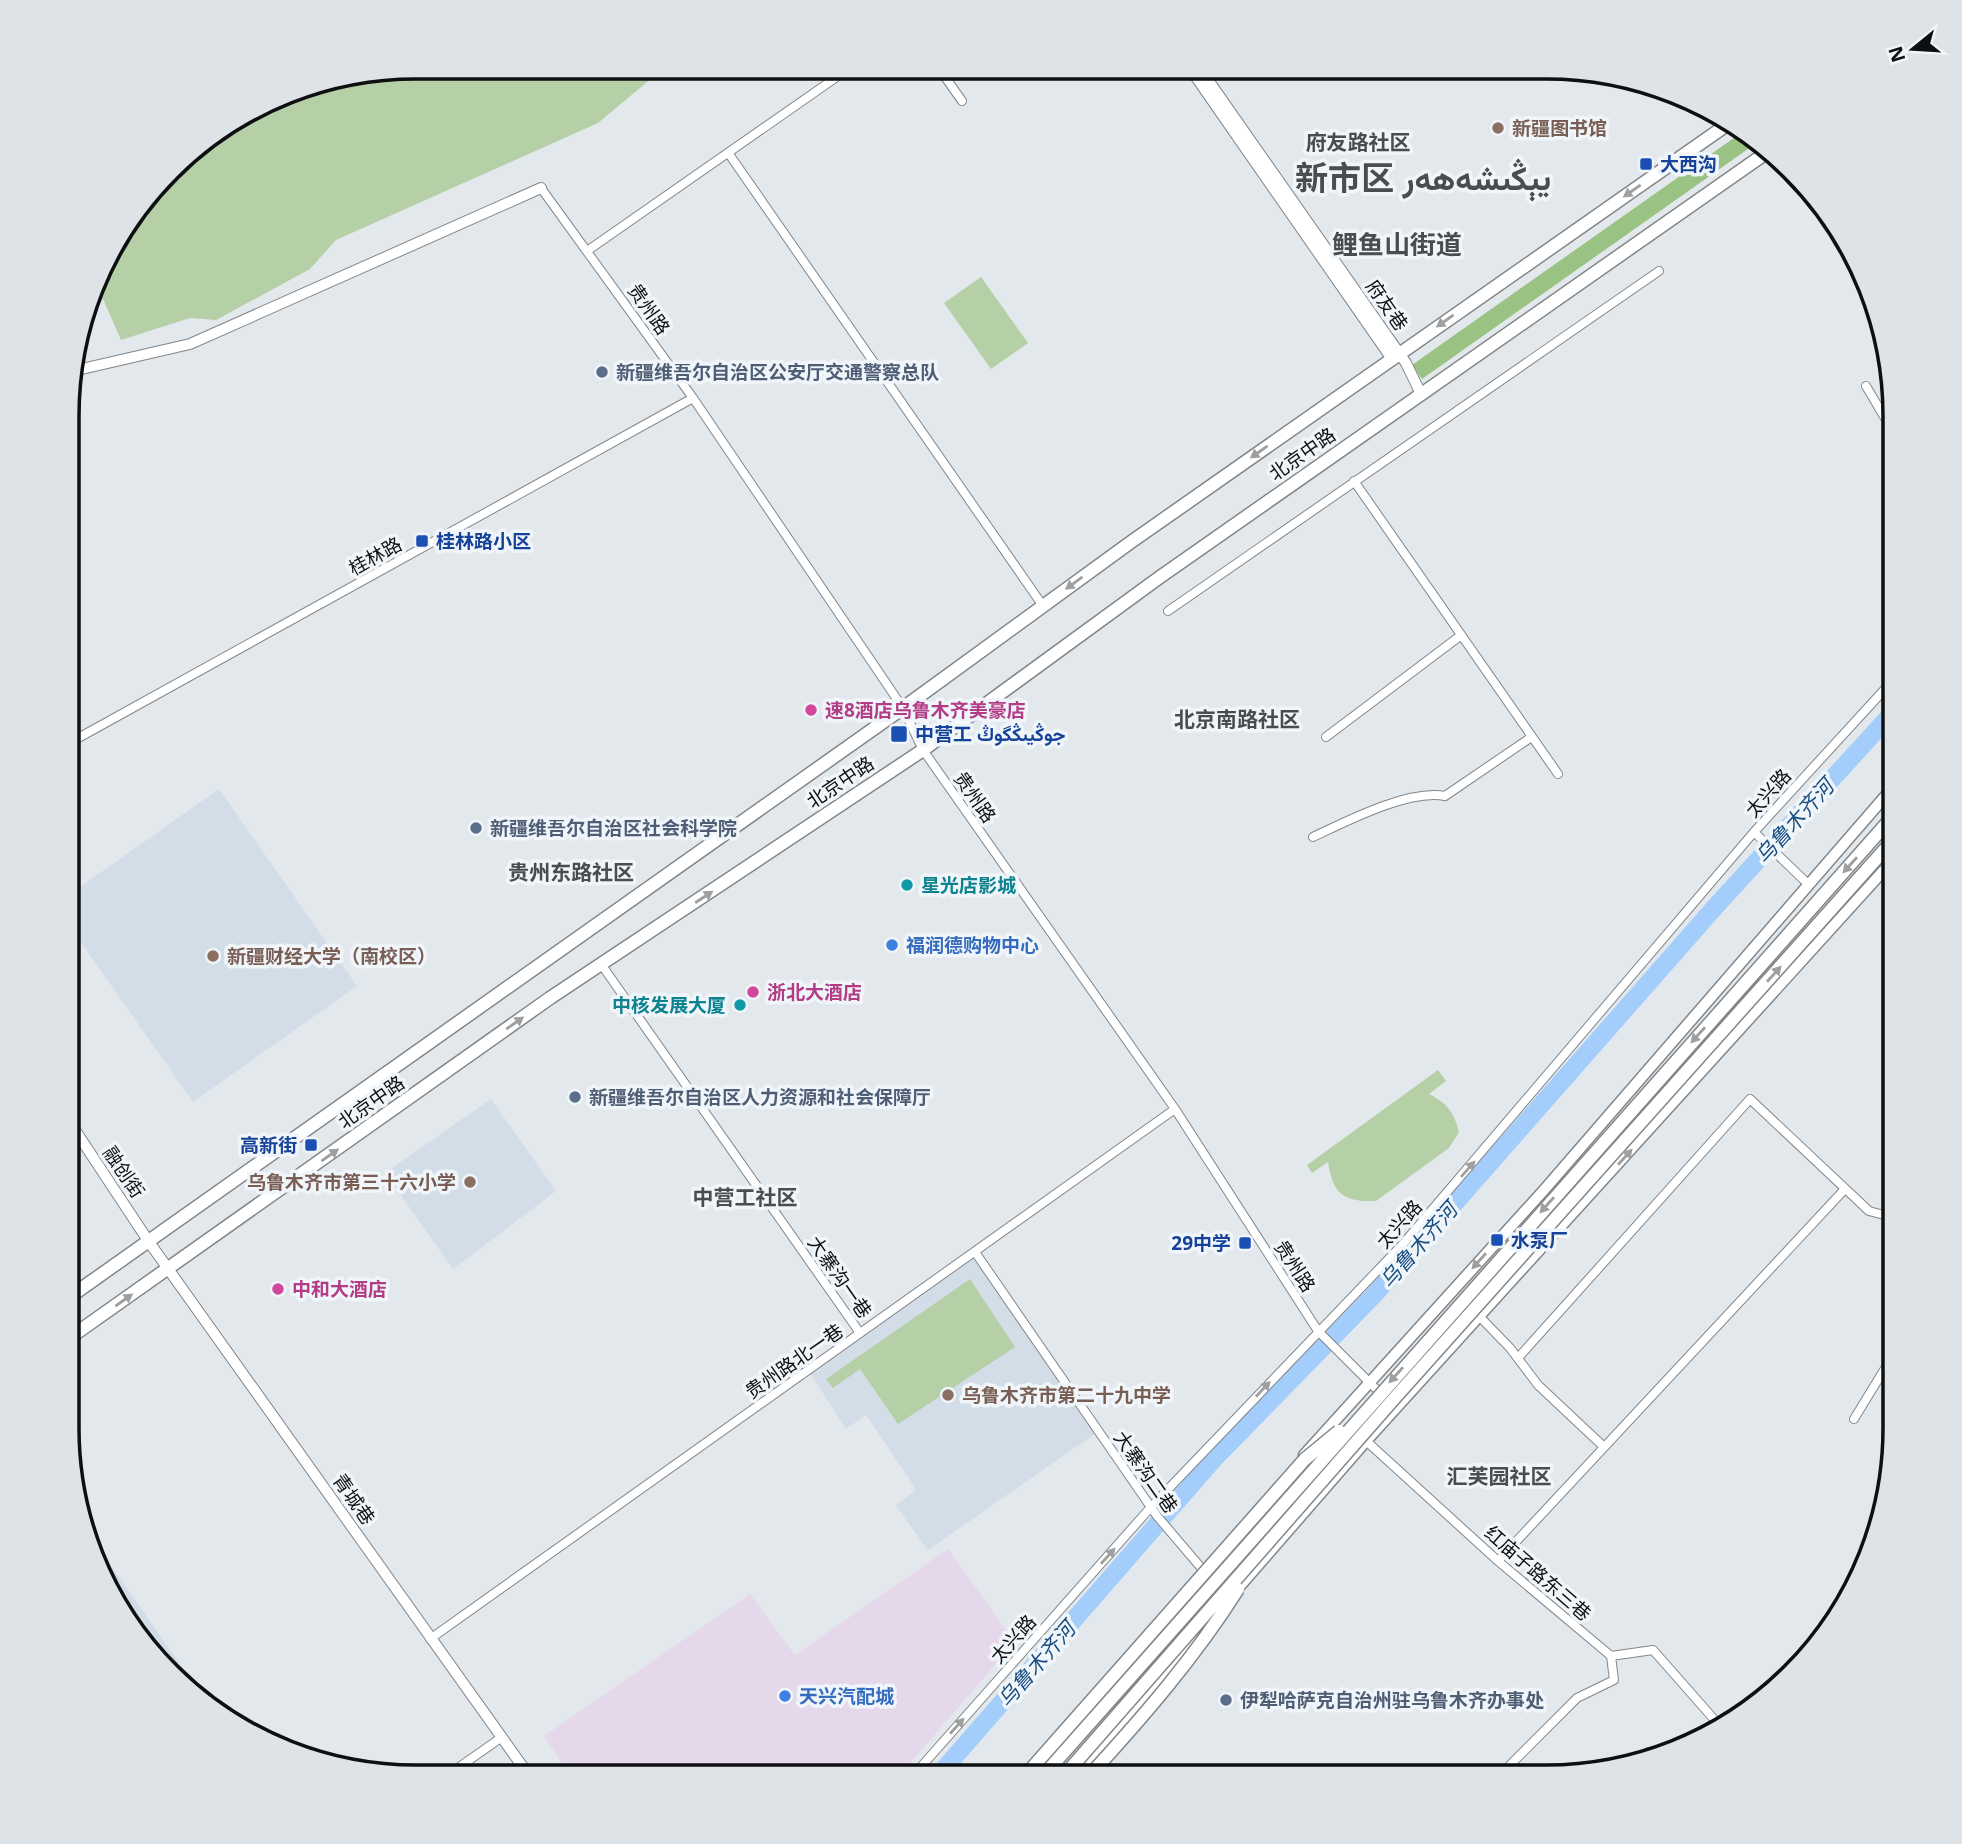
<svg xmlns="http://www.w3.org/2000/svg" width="1962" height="1844" font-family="'Open Sans',Vazirmatn,'Noto Sans SC',sans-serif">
	<rect width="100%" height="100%" fill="#e3e8ed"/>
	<!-- commercial -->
	<path fill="#e6d8eb" d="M 948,1549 L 1015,1642 L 898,1777 L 571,1777 L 544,1736 L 750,1594 L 795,1655 Z"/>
	<!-- built -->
	<path fill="#d3dde8" d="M 219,789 L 357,986 L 193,1102 L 70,927 L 70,894 Z
		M 491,1099 L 556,1191 L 453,1269 L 385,1173 Z
		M 975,1252 L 1099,1431 L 928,1550 L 896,1506 L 916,1489 L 866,1415 L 846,1429 L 808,1370 Z
		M 86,1530 L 197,1688 L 194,1689 L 153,1658 L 93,1561 Z"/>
	<!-- green -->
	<path fill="#b5d0a6" d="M 416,67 L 665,67 L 598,123 L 336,240 L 310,269 L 216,320 L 190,318 L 121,340 L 103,299 L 91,301 L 114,241 L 186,153 L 303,85 Z
		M 981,277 L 1028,343 L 991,369 L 944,303 Z
		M 1438,1070 L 1446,1081 L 1429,1094 C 1447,1103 1454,1112 1459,1132 L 1449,1148 L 1376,1201 C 1343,1202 1333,1194 1328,1162 L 1312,1173 L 1307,1165 Z
		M 970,1279 L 1015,1347 L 898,1424 L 860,1369 L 833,1388 L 826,1379 Z"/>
	<!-- forest -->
	<path fill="#9ac283" d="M 1741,133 L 1755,144 L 1422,379 L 1412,365 Z"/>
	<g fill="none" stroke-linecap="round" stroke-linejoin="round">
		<!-- river -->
		<path stroke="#a3cdfa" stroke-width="18" d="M 937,1777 L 1213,1460 L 1375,1294 L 1715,907 L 1895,710"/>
		<defs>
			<path id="minor" d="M 938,67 L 962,101
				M 729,154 L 1043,606
				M 541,188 L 693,398 L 903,708 L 923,750 L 1175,1109 L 1318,1331 L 1383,1396
				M 587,251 L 851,67
				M 1866,386 L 1895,435
				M 1354,481 L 1558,774
				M 1168,611 L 1659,271
				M 1326,737 L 1460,636
				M 71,742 L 693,398
				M 1754,832 L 1807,883
				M 1313,837 C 1347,821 1409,789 1445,796 L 1530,738
				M 601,964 L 860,1333
				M 975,1252 L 1157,1516 L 1226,1597
				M 1479,1316 L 1510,1348 L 1538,1385 L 1604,1447
				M 1518,1358 L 1750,1099 L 1869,1211 L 1895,1218
				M 1854,1419 L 1895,1352
				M 1364,1439 L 1498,1561 L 1611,1656 L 1653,1650 L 1720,1726
				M 1498,1561 L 1844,1190
				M 430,1639 L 1175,1109
				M 1640,1760 L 1649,1752
				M 445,1777 L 502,1737
				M 912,1777 L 1151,1507 L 1402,1245 L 1754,832 L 1895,678
				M 1498,1777 L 1577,1698 L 1614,1680 L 1611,1656"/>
			<path id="tertiary" d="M 1189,67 L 1392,359
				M 1199,67 L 1406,363 L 1421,394
				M 73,371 L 190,344 L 541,188
				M 69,1121 L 149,1242 L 530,1777"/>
			<path id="secondary" d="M 1304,1455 L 1544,1190 L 1895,785
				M 1232,1595 L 1366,1441 L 1895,858
				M 1078,1777 L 1210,1621"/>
			<path id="primary" d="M 68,1298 L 903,708 L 1131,542 L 1728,124
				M 68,1339 L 550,998 L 923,750 L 1160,577 L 1766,153"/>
		</defs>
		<!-- minor casing -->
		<use href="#minor" stroke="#81868a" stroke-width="10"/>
		<!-- tertiary casing -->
		<use href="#tertiary" stroke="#81868a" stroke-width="12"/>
		<!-- secondary casing -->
		<use href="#secondary" stroke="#81868a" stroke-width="13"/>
		<!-- primary casing -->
		<use href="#primary" stroke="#81868a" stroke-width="15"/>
		<!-- minor -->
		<use href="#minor" stroke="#fff" stroke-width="8"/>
		<!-- tertiary -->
		<use href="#tertiary" stroke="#fff" stroke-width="10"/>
		<!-- secondary -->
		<use href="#secondary" stroke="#fff" stroke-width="10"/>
		<!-- primary -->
		<use href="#primary" stroke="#fff" stroke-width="12"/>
		<defs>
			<path id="trunk-bridge" d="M 1024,1777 L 1305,1459 L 1339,1431
				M 1042,1777 L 1895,814
				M 1063,1777 L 1392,1401 L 1895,838
				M 1088,1777 C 1143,1717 1195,1657 1238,1589"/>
		</defs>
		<!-- trunk-bridge casing -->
		<use href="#trunk-bridge" stroke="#81868a" stroke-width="15" stroke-linecap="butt"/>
		<!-- trunk-bridge -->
		<use href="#trunk-bridge" stroke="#fff" stroke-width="12"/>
	</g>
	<!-- one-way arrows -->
	<defs><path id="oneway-solid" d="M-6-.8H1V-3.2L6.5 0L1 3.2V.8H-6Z" transform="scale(1.75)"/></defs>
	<g fill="#9f9fa0">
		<use href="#oneway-solid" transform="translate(1632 191) rotate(145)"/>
		<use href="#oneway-solid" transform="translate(1445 321) rotate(145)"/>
		<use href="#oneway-solid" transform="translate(1259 452) rotate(145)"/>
		<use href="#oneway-solid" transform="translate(1074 583) rotate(144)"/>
		<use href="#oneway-solid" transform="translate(1850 865) rotate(132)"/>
		<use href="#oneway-solid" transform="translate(704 897) rotate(-33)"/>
		<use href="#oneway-solid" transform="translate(1774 974) rotate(-48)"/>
		<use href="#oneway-solid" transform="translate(515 1023) rotate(-35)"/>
		<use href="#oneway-solid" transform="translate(1698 1035) rotate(132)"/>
		<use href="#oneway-solid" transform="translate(330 1155) rotate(-35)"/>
		<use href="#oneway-solid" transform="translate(1625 1157) rotate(-48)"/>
		<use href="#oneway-solid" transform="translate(1468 1169) rotate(-49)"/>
		<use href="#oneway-solid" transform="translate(1547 1205) rotate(132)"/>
		<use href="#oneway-solid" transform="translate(1479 1261) rotate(132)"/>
		<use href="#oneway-solid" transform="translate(124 1300) rotate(-35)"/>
		<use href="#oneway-solid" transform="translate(1396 1375) rotate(132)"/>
		<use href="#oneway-solid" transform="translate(1263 1389) rotate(-47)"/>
		<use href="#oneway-solid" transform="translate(1108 1556) rotate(-48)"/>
		<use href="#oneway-solid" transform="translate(957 1726) rotate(-48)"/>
	</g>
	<!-- markers -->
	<g fill="#8d6e63" stroke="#f0f5fa" stroke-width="2.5">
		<circle cx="1498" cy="128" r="7"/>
		<circle cx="213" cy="956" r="7"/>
		<circle cx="470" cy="1182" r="7"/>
		<circle cx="948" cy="1395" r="7"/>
	</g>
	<g fill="#1a4fb4" stroke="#f0f5fa" stroke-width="2.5">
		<rect x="1639" y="157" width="14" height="14" rx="3.5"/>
		<rect x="415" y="534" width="14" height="14" rx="3.5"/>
		<rect x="890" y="725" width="18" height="18" rx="3.5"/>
		<rect x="304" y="1138" width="14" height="14" rx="3.5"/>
		<rect x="1490" y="1233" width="14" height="14" rx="3.5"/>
		<rect x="1238" y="1236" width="14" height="14" rx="3.5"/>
	</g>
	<g fill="#5c6f8a" stroke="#f0f5fa" stroke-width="2.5">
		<circle cx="602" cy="372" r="7"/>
		<circle cx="476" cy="828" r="7"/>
		<circle cx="575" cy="1097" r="7"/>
		<circle cx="1226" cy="1700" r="7"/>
	</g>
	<g fill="#d1479c" stroke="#f0f5fa" stroke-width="2.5">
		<circle cx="811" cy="710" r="7"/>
		<circle cx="753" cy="992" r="7"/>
		<circle cx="278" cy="1289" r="7"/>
	</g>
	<g fill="#0f9aa8" stroke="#f0f5fa" stroke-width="2.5">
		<circle cx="907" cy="885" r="7"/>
		<circle cx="740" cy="1005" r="7"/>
	</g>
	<g fill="#3f7fe0" stroke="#f0f5fa" stroke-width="2.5">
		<circle cx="892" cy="945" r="7"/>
		<circle cx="785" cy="1696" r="7"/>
	</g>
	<g text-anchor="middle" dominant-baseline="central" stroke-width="7" stroke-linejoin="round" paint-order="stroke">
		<!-- education labels -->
		<g font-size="19" font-weight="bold" fill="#785e54" stroke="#f0f5fa" text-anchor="start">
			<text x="1512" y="128">新疆图书馆</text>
			<text x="227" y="956">新疆财经大学（南校区）</text>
			<text x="456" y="1182" text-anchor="end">乌鲁木齐市第三十六小学</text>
			<text x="962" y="1395">乌鲁木齐市第二十九中学</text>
		</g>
		<!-- transit labels -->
		<g font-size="19" font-weight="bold" fill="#164399" stroke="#f0f5fa" text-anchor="start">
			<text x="1660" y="164">大西沟</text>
			<text x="436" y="541">桂林路小区</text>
			<text x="915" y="734">中营工 جوڭيىڭگوڭ</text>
			<text x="297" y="1145" text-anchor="end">高新街</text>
			<text x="1511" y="1240">水泵厂</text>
			<text x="1231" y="1243" text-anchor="end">29中学</text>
		</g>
		<!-- street labels -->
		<g font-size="19" fill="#0e0f11" stroke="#f0f5fa">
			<text transform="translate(1387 305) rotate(55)">府友巷</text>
			<text transform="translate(649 309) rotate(55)">贵州路</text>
			<text transform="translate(1302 454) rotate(-35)">北京中路</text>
			<text transform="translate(375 556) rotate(-29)">桂林路</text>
			<text transform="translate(840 782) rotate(-34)">北京中路</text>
			<text transform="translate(1768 793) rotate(-48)">太兴路</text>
			<text transform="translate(975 797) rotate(55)">贵州路</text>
			<text transform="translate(371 1102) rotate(-35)">北京中路</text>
			<text transform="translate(124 1172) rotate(56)">融创街</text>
			<text transform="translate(1399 1224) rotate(-48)">太兴路</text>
			<text transform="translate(1295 1266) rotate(57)">贵州路</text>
			<text transform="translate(840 1277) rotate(55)">大寨沟一巷</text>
			<text transform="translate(794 1361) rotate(-35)">贵州路北一巷</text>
			<text transform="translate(1146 1472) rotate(55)">大寨沟二巷</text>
			<text transform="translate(354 1499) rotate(55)">青城巷</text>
			<text transform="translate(1538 1573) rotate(41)">红庙子路东三巷</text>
			<text transform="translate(1013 1639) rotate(-48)">太兴路</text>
		</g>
		<!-- service labels -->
		<g font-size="19" font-weight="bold" fill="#4e5e75" stroke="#f0f5fa" text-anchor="start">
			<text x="616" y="372">新疆维吾尔自治区公安厅交通警察总队</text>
			<text x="490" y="828">新疆维吾尔自治区社会科学院</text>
			<text x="589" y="1097">新疆维吾尔自治区人力资源和社会保障厅</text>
			<text x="1240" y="1700">伊犁哈萨克自治州驻乌鲁木齐办事处</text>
		</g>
		<!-- hotel labels -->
		<g font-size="19" font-weight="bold" fill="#b23c85" stroke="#f0f5fa" text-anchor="start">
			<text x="825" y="710">速8酒店乌鲁木齐美豪店</text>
			<text x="767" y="992">浙北大酒店</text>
			<text x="292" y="1289">中和大酒店</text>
		</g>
		<!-- culture labels -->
		<g font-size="19" font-weight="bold" fill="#0d838f" stroke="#f0f5fa" text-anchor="start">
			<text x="921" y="885">星光店影城</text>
			<text x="726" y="1005" text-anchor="end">中核发展大厦</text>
		</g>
		<!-- shop labels -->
		<g font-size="19" font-weight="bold" fill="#366cbe" stroke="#f0f5fa" text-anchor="start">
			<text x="906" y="945">福润德购物中心</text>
			<text x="799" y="1696">天兴汽配城</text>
		</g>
		<!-- neighbourhood labels -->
		<g font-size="21" font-weight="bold" fill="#494d51" stroke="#f0f5fa">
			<text x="1358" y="142">府友路社区</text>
			<text x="1237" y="719">北京南路社区</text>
			<text x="571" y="872">贵州东路社区</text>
			<text x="745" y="1197">中营工社区</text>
			<text x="1499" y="1476">汇芙园社区</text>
		</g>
		<!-- water labels -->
		<g font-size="21" font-style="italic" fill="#174c7f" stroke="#f0f5fa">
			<text transform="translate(1794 821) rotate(-48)">乌鲁木齐河</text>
			<text transform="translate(1418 1245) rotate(-49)">乌鲁木齐河</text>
			<text transform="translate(1036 1664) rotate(-49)">乌鲁木齐河</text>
		</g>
		<!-- district labels -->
		<g font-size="26" font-weight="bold" fill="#494d51" stroke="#f0f5fa">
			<text x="1397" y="244">鲤鱼山街道</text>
		</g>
		<!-- town labels -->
		<g font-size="33" font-weight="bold" fill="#494d51" stroke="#f0f5fa">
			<text x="1423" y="177">新市区 يېڭىشەھەر</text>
		</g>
	</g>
	<!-- crop -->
	<path d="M0 0H1962V1844H0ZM416 79H1546A337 337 0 0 1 1883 416V1428A337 337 0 0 1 1546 1765H416A337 337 0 0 1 79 1428V416A337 337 0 0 1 416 79Z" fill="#dee3e7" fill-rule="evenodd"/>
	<path fill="none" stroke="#0e0f11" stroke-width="3.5" d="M416 79H1546A337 337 0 0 1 1883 416V1428A337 337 0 0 1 1546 1765H416A337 337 0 0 1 79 1428V416A337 337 0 0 1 416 79Z"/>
	<!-- north arrow -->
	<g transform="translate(1913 49) rotate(252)" stroke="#f0f5fa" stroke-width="5" paint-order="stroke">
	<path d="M0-5L12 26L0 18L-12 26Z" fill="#0e0f11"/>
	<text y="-10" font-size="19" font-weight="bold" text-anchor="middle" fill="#0e0f11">N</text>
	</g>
</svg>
